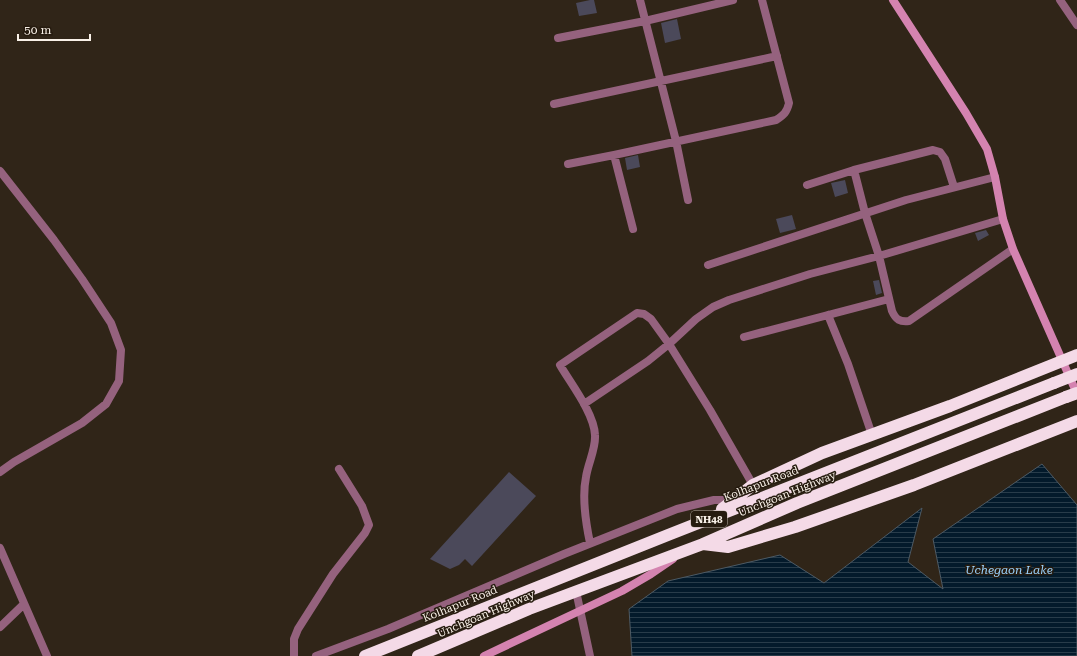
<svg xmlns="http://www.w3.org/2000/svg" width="1077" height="656" font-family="'Roboto Serif',serif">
	<defs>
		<pattern id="water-rules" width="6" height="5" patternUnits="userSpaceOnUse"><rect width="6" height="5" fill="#031a2b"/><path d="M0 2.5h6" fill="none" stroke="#283c4a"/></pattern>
	</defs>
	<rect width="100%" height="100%" fill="#302518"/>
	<!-- water -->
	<path fill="url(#water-rules)" stroke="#4d5a64" d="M 1042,464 L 1077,505 L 1077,656 L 632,656 L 629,609 L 668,581 L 780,555 L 824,583 L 922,508 L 908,562 L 943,589 L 933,539 Z"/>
	<!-- building -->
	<path fill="#4b495a" d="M 590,0 L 594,0 L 597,13 L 579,16 L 576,3 Z
		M 677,19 L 681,39 L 665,43 L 661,23 Z
		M 638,155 L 640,167 L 627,170 L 625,158 Z
		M 845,180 L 848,193 L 835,197 L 831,183 Z
		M 792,215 L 796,229 L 780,233 L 776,219 Z
		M 986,230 L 989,235 L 978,241 L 975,233 Z
		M 879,280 L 882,293 L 876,295 L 873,281 Z
		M 509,472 L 536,496 L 472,566 L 465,559 L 459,565 L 450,569 L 430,559 Z"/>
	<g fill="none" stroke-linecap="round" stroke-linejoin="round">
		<!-- street -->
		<path stroke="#95627e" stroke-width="8" d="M 640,0 L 676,141 L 688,200
			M 1060,0 L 1077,25
			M 558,38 L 645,21 L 733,0
			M 554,104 L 777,56
			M 614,155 L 633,229
			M 568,164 L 614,155 L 776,120 C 784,115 787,112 789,103 L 762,0
			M 854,170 L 865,213 L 879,256 L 892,311 C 896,320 900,322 909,321 L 1013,249
			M 0,171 L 54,240 L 82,279 L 111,323 L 121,350 L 119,381 L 106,404 L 82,423 L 14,462 L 0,472
			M 807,185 L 854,170 L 933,150 L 940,152 L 945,159 L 954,187
			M 708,265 L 906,200 L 995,177
			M 828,315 L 848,364 L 872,435
			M 744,337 L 889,299
			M 584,404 L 648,361 L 669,344 L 696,319 L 713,307 L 729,300 L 810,274 L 879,256 L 1003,219
			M 590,543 C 586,524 582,496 586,477 C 588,463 596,449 595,435 C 594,413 571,384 560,365 L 637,313 L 644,314 L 651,319 L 669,344 L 710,410 L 753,485
			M 0,548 L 47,656
			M 576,591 L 590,656
			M 0,627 L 24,604
			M 294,656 L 294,639 L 298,629 L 333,574 L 365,533 L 369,525 L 362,506 L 339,469
			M 316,656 L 388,629 L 564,554 L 677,509 L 714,500 L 733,500"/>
		<!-- secondary -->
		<path stroke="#d483b0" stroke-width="8" d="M 893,0 L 966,113 L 987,149 L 995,177 L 1003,219 L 1013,249 L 1077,394
			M 484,656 L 622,591 L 651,574 L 673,559"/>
		<!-- highway -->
		<path stroke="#f4dae7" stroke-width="12" d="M 722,509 L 753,485 L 822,453 L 950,406 L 1077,355
			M 703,544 L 728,547 L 795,527 L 914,485 L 1077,421
			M 365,656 L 668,535 L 1054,383
			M 418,656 L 529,609 L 703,544 L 797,503 L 1066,397"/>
		<!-- highway-bridge -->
		<path stroke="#f4dae7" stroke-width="12" d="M 1054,383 L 1077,374
			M 1066,397 L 1077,393"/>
	</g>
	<g text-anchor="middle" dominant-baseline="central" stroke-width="3" stroke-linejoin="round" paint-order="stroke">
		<!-- shield labels -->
		<rect fill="#261b0f" stroke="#bab1a7" stroke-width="1" x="691" y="511" width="36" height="16" rx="3"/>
		<g font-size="10" font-weight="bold" fill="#f9f1e8">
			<text x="709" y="519">NH48</text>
		</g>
		<!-- street labels -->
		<g font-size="11" fill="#f9f1e8" stroke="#261b0f">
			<text transform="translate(761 484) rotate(-21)">Kolhapur Road</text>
			<text transform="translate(787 494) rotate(-22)">Unchgoan Highway</text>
			<text transform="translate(460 604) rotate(-22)">Kolhapur Road</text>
			<text transform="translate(486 614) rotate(-23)">Unchgoan Highway</text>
		</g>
		<!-- water labels -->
		<g font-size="12" font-style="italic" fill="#99d1fc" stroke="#261b0f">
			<text x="1009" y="570">Uchegaon Lake</text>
		</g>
	</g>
	<!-- scale -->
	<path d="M18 34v6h72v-6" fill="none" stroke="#f9f1e8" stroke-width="2"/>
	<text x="24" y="34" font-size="12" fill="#f9f1e8" stroke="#261b0f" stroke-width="3" paint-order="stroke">50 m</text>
</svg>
